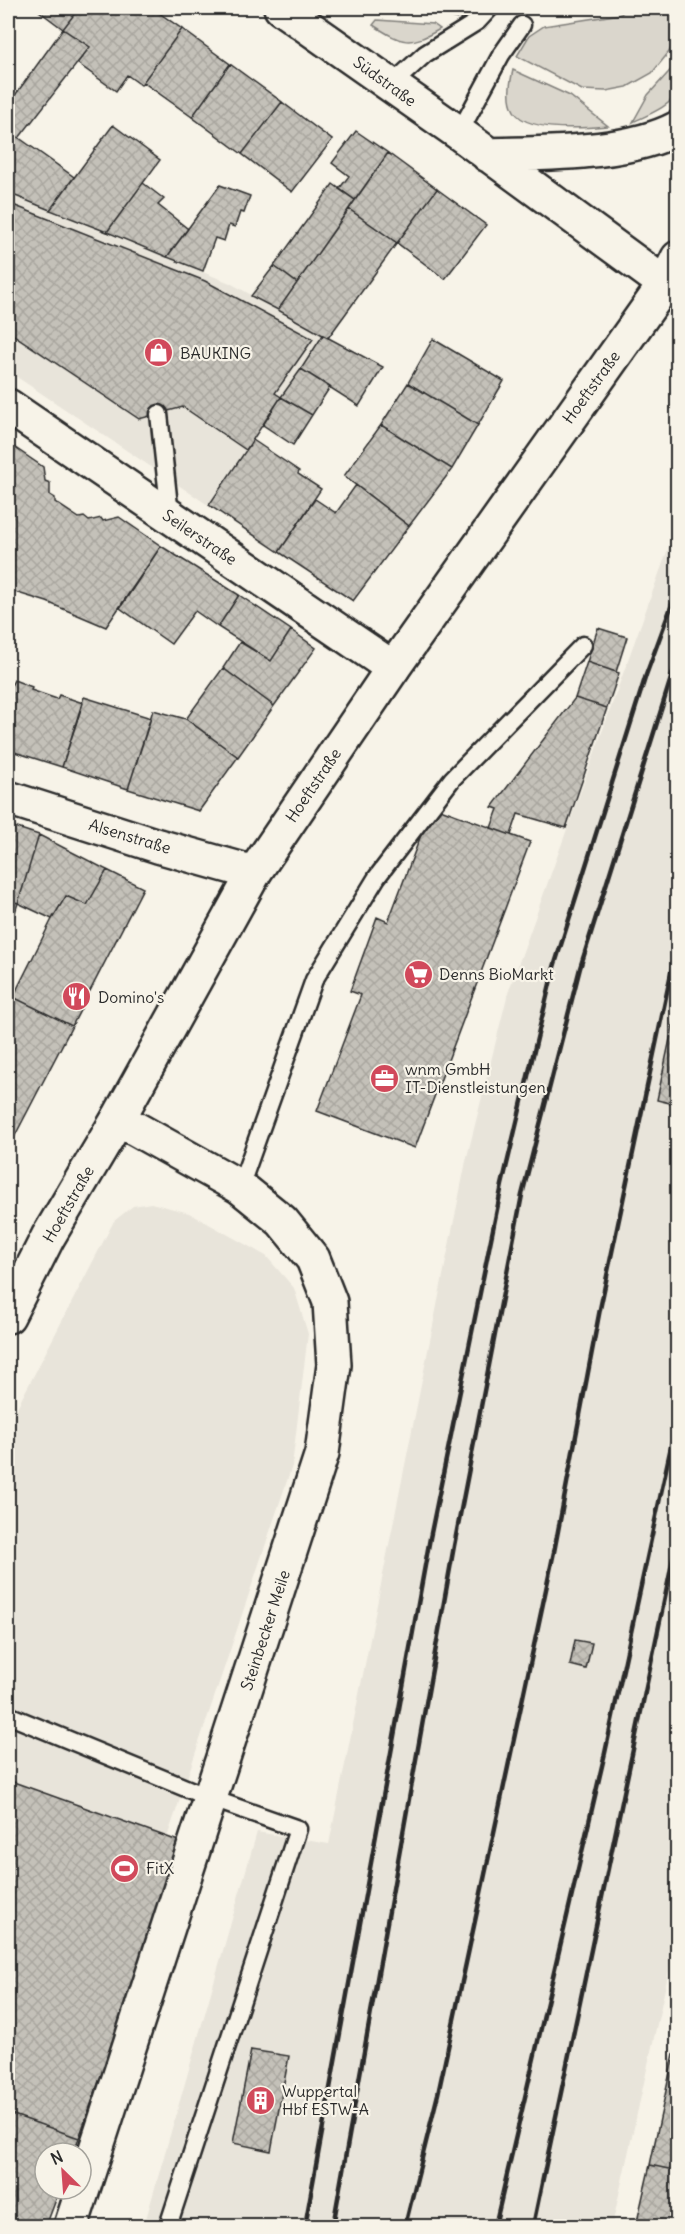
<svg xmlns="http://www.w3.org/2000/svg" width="685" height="2234" font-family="Delius,sans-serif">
	<defs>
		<pattern id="park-dots" width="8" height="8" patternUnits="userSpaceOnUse" patternTransform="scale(1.5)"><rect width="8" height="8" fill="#dad6cc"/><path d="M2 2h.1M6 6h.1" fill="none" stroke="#bbb8af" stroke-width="1.8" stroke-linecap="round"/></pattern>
		<pattern id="building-cross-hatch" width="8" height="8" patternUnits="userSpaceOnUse" patternTransform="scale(1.5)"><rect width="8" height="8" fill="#c4c1b9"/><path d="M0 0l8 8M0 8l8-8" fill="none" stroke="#a9a69f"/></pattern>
	</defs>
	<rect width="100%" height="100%" fill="#f7f3e8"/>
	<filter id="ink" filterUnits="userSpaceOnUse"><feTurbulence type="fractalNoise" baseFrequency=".0167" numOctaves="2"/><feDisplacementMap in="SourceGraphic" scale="12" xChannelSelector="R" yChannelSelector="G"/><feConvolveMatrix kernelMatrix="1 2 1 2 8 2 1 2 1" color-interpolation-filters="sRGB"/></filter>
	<g filter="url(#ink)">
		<!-- built -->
		<path fill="#e8e4da" d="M 8,194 L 230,283 L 323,335 L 208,505 L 8,371 Z
			M 677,524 L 678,1930 L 612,2226 L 144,2226 L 257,1832 L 329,1844 L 466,1161 L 508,993 Z
			M 151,1203 L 189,1213 L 266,1256 L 294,1288 L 308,1334 L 292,1466 L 61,2153 L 45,2153 L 45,2189 L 49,2189 L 37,2226 L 8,2226 L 8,1425 L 114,1221 L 133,1206 Z"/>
		<!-- grass -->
		<path fill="#dad6cc" stroke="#82807c" stroke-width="1.5" d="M 626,8 L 678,8 L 677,36 L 669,52 L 652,73 L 627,87 L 606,91 L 582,90 L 517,56 L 529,36 L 544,26 L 621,14 Z
			M 377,20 L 433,24 L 440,29 C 409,47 403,44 373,25 Z
			M 677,63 C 678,72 680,85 677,92 C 672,106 645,116 633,122 L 648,95 Z
			M 513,70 L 570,96 L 608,126 C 586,128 526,133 514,111 C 507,99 510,83 513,70 Z"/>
		<!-- park -->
		<path fill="url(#park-dots)" stroke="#82807c" stroke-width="1.5" d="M 404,8 L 474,8 L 457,19 L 434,10 Z"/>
		<!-- building -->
		<path fill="url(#building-cross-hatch)" stroke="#2b2b2b" stroke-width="1.5" d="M 35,8 L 79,8 L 63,29 Z
			M 79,8 L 152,8 L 182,29 L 141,85 L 127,75 L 116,91 L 77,63 L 90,47 L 63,29 Z
			M 63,29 L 90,47 L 19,138 L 8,130 L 8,105 Z
			M 182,29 L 230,64 L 192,117 L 143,82 Z
			M 230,64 L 282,102 L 242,154 L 192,117 Z
			M 282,102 L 332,140 L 292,192 L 242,154 Z
			M 113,125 L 160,160 L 107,232 L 50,210 Z
			M 8,130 L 74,177 L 50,210 L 8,193 Z
			M 356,131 L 388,153 L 355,200 L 339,189 L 349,176 L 332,163 Z
			M 388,153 L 437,189 L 397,243 L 349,209 Z
			M 143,183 L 164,199 L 158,205 L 188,229 L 167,257 L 107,232 Z
			M 333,184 L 355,200 L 297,283 L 274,266 Z
			M 220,185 L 250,196 L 244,213 L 240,212 L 235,227 L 229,225 L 224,241 L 215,238 L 203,271 L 167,257 Z
			M 437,189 L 486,225 L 445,279 L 397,243 Z
			M 8,203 L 205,281 L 313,339 L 275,393 L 281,397 L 246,450 L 183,407 L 139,419 L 8,331 Z
			M 349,209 L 397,243 L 328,338 L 278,310 Z
			M 274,266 L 297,283 L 278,310 L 251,296 Z
			M 323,335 L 383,367 L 359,406 L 301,369 Z
			M 433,339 L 504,381 L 478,425 L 408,383 Z
			M 301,369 L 330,387 L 312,415 L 281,397 Z
			M 408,383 L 478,425 L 452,469 L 381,425 Z
			M 281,397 L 312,415 L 293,445 L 263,425 Z
			M 381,425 L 452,469 L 409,526 L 344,476 Z
			M 253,440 L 299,471 L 298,474 L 321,489 L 279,552 L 209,505 Z
			M 8,443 L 43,467 L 45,481 L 50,483 L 50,495 L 55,498 L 55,502 L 79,518 L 84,517 L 89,521 L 101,518 L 103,521 L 119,517 L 161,546 L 106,627 L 47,602 L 8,590 Z
			M 356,485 L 409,526 L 353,601 L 279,552 L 315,499 L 336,513 Z
			M 161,546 L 239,595 L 218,627 L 195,611 L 171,644 L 120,608 Z
			M 239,595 L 291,630 L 271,661 L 218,627 Z
			M 598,628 L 627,637 L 616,672 L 587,662 Z
			M 291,630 L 316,648 L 274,706 L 223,668 L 240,642 L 271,661 Z
			M 587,662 L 619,673 L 607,708 L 575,698 Z
			M 223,668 L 274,706 L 238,757 L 186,719 Z
			M 14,680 L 32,687 L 31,690 L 57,699 L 59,695 L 83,703 L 62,767 L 8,750 L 8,683 L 12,684 Z
			M 84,697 L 151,718 L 128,789 L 62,767 Z
			M 575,698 L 607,708 L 566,828 L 518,814 L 511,835 L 491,828 L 498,809 L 492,807 Z
			M 153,710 L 186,719 L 238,757 L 199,811 L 128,789 Z
			M 432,806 L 530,842 L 415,1148 L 317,1111 L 361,995 L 350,991 L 377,917 L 388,922 Z
			M 8,825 L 39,835 L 18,903 L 8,900 Z
			M 39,835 L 107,870 L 87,905 L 66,896 L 52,919 L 18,903 Z
			M 107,870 L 143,888 L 72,1026 L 13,997 L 52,919 L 66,896 L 87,905 Z
			M 8,900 L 18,903 L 8,935 Z
			M 13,997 L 72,1026 L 8,1149 L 8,998 Z
			M 678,1001 L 678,1105 L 657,1100 Z
			M 575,1640 L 592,1643 L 586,1669 L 570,1665 Z
			M 8,1780 L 184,1843 L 79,2138 L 8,2113 Z
			M 678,2035 L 678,2171 L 650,2165 Z
			M 251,2050 L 289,2056 L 271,2151 L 233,2143 Z
			M 8,2113 L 79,2138 L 73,2153 L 45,2153 L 45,2189 L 60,2189 L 46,2226 L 8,2226 Z
			M 650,2165 L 678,2171 L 678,2226 L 636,2226 Z"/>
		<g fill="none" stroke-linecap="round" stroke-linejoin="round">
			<defs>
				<path id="service" d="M 391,85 L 425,54 L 478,21 L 490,8
					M 459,133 L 501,55 L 522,25
					M 159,414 L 170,515
					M 240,1187 L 314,980 L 377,877 L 452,779 L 583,645
					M 8,1715 L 210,1798 L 298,1829 L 168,2226"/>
				<path id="minor" d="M 8,406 L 393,668
					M 71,2226 L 322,1453 L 334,1365 L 330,1302 L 313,1259 L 282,1221 L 240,1187 L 118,1119"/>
				<path id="tertiary" d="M 281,8 L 459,133 L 665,284
					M 488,155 C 545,153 628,155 678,128
					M 8,798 L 158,846 L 254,873"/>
				<path id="secondary" d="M 8,1316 L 48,1237 L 118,1119 L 254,873 L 393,668 L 665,284"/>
				<path id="primary" d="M 678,258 L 665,284 L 678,291"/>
			</defs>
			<!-- service casing -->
			<use href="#service" stroke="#2b2b2b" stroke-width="21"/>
			<!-- minor casing -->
			<use href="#minor" stroke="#2b2b2b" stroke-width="38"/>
			<!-- tertiary casing -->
			<use href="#tertiary" stroke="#2b2b2b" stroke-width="38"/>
			<!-- secondary casing -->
			<use href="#secondary" stroke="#2b2b2b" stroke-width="38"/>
			<!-- primary casing -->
			<use href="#primary" stroke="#2b2b2b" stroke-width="38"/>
			<!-- service -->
			<use href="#service" stroke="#f7f3e8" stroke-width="16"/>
			<!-- minor -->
			<use href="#minor" stroke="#f7f3e8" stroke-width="33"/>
			<!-- tertiary -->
			<use href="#tertiary" stroke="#f7f3e8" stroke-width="33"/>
			<!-- secondary -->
			<use href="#secondary" stroke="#f7f3e8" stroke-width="33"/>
			<!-- primary -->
			<use href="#primary" stroke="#f7f3e8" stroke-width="33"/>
			<!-- rail -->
			<path stroke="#2b2b2b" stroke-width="4.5" d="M 305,2226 L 430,1538 L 502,1185 L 554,967 L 646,675 L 678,588
				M 333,2226 L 454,1546 L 522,1195 L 580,968 L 678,656
				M 405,2226 L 438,2094 L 554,1552 L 600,1309 L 678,940
				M 495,2226 L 605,1753 L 678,1414
				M 533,2226 L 678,1535"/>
		</g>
	</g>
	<!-- icons -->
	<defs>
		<symbol id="shop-disc" viewBox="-11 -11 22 22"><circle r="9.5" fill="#d1495b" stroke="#f7f3e8"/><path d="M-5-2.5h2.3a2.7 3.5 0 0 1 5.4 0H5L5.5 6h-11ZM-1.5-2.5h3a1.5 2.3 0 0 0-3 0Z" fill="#fff"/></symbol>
		<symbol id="supermarket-disc" viewBox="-11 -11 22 22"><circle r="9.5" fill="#d1495b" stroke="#f7f3e8"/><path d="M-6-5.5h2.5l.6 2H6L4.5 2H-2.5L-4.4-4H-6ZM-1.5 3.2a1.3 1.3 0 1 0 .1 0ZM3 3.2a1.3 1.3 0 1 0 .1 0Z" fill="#fff"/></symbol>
		<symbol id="restaurant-disc" viewBox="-11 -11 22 22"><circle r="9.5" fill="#d1495b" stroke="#f7f3e8"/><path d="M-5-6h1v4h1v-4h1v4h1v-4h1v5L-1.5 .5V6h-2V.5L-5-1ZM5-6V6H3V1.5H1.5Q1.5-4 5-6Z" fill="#fff"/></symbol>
		<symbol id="office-disc" viewBox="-11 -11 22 22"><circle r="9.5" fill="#d1495b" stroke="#f7f3e8"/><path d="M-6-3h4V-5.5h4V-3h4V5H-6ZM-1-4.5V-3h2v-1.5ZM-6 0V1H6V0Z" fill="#fff"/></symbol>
		<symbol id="stadium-disc" viewBox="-11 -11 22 22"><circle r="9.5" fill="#d1495b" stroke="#f7f3e8"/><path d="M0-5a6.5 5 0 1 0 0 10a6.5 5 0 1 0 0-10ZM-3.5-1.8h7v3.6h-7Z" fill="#fff"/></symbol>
		<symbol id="building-disc" viewBox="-11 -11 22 22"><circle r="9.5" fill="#d1495b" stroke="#f7f3e8"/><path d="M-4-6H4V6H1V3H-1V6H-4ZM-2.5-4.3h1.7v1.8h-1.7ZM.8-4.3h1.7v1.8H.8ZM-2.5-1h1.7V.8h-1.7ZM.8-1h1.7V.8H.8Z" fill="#fff"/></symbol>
	</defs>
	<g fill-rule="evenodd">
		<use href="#shop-disc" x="142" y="336" width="33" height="33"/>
		<use href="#supermarket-disc" x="402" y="958" width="33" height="33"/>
		<use href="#restaurant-disc" x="60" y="980" width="33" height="33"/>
		<use href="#office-disc" x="368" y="1062" width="33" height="33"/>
		<use href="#stadium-disc" x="108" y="1852" width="33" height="33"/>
		<use href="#building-disc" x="244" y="2084" width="33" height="33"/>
	</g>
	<g text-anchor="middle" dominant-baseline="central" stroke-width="4.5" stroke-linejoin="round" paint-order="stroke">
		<!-- street labels -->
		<g font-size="16" fill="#2b2b2b" stroke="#f7f3e8">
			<text transform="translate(385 81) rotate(36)">Südstraße</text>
			<text transform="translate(591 387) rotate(-54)">Hoeftstraße</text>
			<text transform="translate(200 537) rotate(34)">Seilerstraße</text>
			<text transform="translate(313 785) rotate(-56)">Hoeftstraße</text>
			<text transform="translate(130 836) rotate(17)">Alsenstraße</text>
			<text transform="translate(68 1204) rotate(-60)">Hoeftstraße</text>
			<text transform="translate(265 1630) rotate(-72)">Steinbecker Meile</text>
		</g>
		<!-- poi labels -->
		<g font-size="16" fill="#2b2b2b" stroke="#f7f3e8" text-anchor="start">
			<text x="180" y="353">BAUKING</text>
			<text x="439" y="974">Denns BioMarkt</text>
			<text x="98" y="997">Domino's</text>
			<text x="405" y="1069">wnm GmbH<tspan x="405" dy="18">IT-Dienstleistungen</tspan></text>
			<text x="146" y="1868">FitX</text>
			<text x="282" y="2091">Wuppertal<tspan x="282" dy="18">Hbf ESTW-A</tspan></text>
		</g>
	</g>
	<!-- margin -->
	<rect width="685" height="2234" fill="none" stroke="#f7f3e8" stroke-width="30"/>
	<rect x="15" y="15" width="655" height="2204" fill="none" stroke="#2b2b2b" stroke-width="2" filter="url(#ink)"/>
	<!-- north arrow -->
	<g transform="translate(63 2171) rotate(335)"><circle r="28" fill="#f7f3e8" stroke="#a5a39c" stroke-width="1.5"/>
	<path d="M0-4.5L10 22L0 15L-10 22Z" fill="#d1495b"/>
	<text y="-9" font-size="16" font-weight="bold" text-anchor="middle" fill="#2b2b2b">N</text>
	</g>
</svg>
